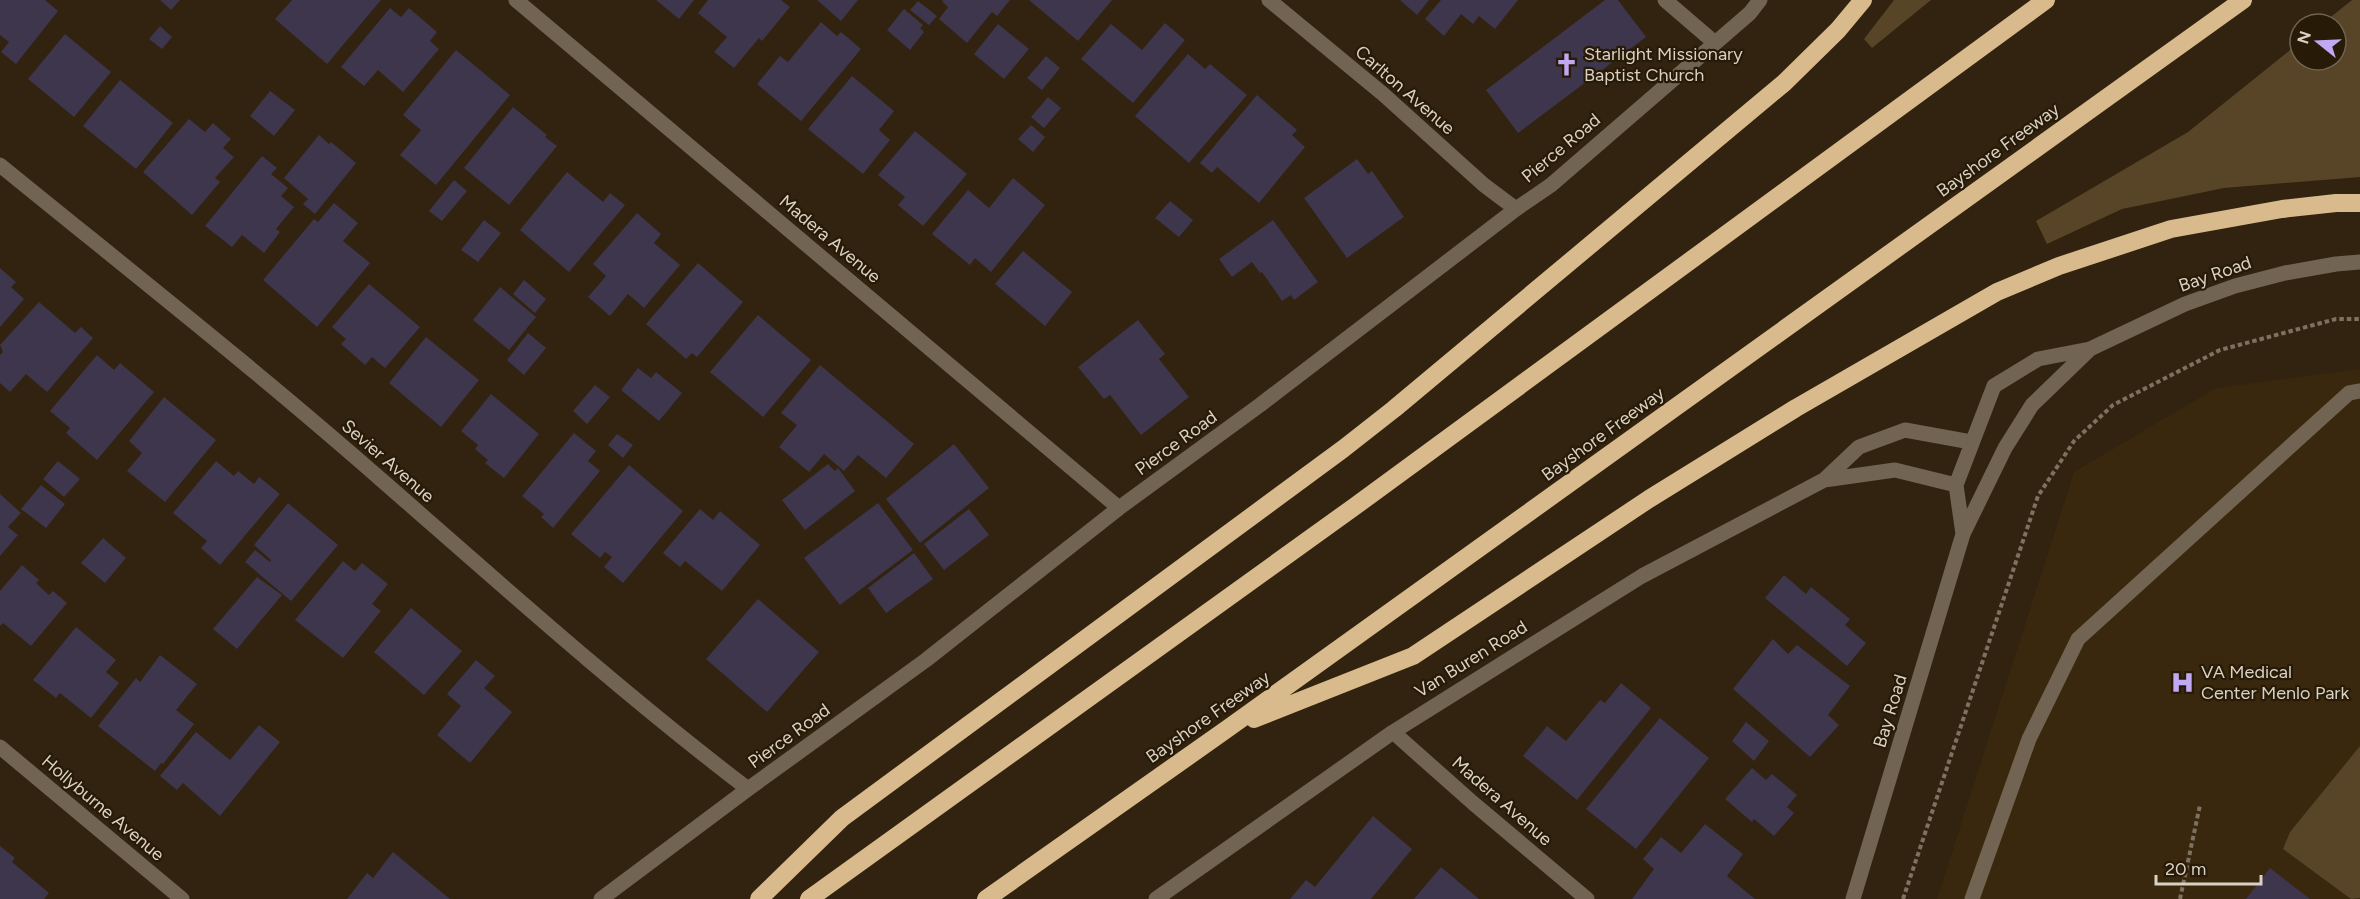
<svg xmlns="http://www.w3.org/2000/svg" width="2360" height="899" font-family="Figtree,sans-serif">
	<rect width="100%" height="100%" fill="#31230f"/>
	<!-- built -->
	<path fill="#39280d" d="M 2360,369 L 2360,899 L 1937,899 L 2074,472 L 2216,388 Z"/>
	<!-- green -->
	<path fill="#584426" d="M 1894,0 L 1931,0 L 1872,48 L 1864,39 Z
		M 2352,0 L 2360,0 L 2360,177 L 2224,188 L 2122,209 L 2047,244 L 2036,221 L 2188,132 L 2300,42 L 2300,60 L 2336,60 L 2336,24 L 2322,24 Z
		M 2360,746 L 2360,898 L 2351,899 L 2283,849 L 2290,832 Z"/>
	<!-- building -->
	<path fill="#3d364c" d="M 0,0 L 45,0 L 58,11 L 16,64 L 1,52 L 9,42 L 0,35 Z
		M 160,0 L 180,0 L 171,10 Z
		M 292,0 L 381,0 L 327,64 L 275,19 Z
		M 656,0 L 694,0 L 679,19 Z
		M 708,0 L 781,0 L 790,7 L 762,41 L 759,38 L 734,68 L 714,52 L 727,37 L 698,13 Z
		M 817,0 L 858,0 L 841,21 Z
		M 943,0 L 1010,0 L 997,16 L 992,12 L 967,43 L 939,19 L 948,7 L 942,1 Z
		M 1029,0 L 1112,0 L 1078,41 Z
		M 1400,0 L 1429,0 L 1417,15 Z
		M 1441,0 L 1518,0 L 1495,29 L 1479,16 L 1473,24 L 1461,14 L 1444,36 L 1425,19 Z
		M 1605,0 L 1618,0 L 1646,37 L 1518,133 L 1486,90 Z
		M 918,1 L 937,16 L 929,25 L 910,10 Z
		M 390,8 L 401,17 L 409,8 L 437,32 L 430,41 L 439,49 L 403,92 L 378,70 L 364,86 L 341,67 Z
		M 904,9 L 923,25 L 920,28 L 924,32 L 910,50 L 887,30 Z
		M 821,22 L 837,36 L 841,32 L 861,49 L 801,121 L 757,84 L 780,56 L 788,62 Z
		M 1165,23 L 1185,40 L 1133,103 L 1081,59 L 1111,24 L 1142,50 Z
		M 998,24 L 1029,49 L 1004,79 L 974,54 Z
		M 160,26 L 172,37 L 162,49 L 149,39 Z
		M 65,34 L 111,72 L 74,117 L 28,79 Z
		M 456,50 L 510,95 L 436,185 L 400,155 L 421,130 L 403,115 Z
		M 1188,54 L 1205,69 L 1210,64 L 1247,95 L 1189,163 L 1135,116 Z
		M 1046,56 L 1060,68 L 1042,90 L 1027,78 Z
		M 852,76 L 894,111 L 879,130 L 890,140 L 863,174 L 808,129 Z
		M 120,80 L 173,123 L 136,169 L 83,126 Z
		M 270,91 L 295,110 L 274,136 L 250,116 Z
		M 1257,95 L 1297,130 L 1292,135 L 1305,147 L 1259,203 L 1217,167 L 1212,173 L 1200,163 Z
		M 1048,97 L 1061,108 L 1044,128 L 1031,117 Z
		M 513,107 L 547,135 L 545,137 L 557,146 L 509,205 L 464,168 Z
		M 189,119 L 205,132 L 213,123 L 231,139 L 223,148 L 234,157 L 215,178 L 220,182 L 192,215 L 143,172 Z
		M 1031,125 L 1045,137 L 1033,152 L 1018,139 Z
		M 915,131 L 967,174 L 923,226 L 898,205 L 905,197 L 878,175 Z
		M 319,135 L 329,144 L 331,142 L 356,163 L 315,214 L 303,204 L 308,199 L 284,178 Z
		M 262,156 L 277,168 L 271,174 L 288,188 L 281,196 L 294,207 L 276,229 L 280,232 L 264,253 L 242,235 L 232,247 L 205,226 Z
		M 1357,159 L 1368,174 L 1372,171 L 1404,217 L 1347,258 L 1304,198 Z
		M 567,172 L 603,202 L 610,193 L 625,205 L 569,272 L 520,230 Z
		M 1013,178 L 1045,205 L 991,272 L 975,258 L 970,265 L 932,234 L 968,190 L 989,208 Z
		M 454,180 L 467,191 L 442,221 L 429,211 Z
		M 1170,201 L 1193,220 L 1179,237 L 1155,218 Z
		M 334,203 L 358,223 L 343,241 L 370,263 L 317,327 L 263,280 L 314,219 L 318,222 Z
		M 637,213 L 661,234 L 654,243 L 680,265 L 644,308 L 628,294 L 610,316 L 588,297 L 606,276 L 593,264 Z
		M 484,220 L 501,233 L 478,262 L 461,250 Z
		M 1273,220 L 1318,282 L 1294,300 L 1291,295 L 1282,301 L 1262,272 L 1260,273 L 1252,262 L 1232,277 L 1219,259 Z
		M 1023,251 L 1072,292 L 1045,326 L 995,284 Z
		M 698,263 L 743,302 L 697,357 L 692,353 L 686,359 L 646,324 Z
		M 0,268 L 16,282 L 11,287 L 24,299 L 0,327 Z
		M 524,280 L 546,299 L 535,313 L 513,294 Z
		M 369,284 L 420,327 L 385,368 L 372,357 L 365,365 L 341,344 L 346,339 L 332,327 Z
		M 500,287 L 536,317 L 509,350 L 473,320 Z
		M 39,302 L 75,333 L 81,327 L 93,338 L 47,392 L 26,374 L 10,392 L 0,383 L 0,355 L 3,352 L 0,345 Z
		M 758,315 L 811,360 L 763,417 L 710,372 Z
		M 1138,320 L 1165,354 L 1159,359 L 1189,397 L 1141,435 L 1110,395 L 1104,399 L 1078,367 Z
		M 528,333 L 546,348 L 524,375 L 507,360 Z
		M 426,337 L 479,380 L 441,427 L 389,383 Z
		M 97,355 L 114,370 L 120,363 L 154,392 L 97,460 L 66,433 L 70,428 L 50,411 Z
		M 820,365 L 914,444 L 886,478 L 858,455 L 844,471 L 824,454 L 809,472 L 779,447 L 797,425 L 781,413 Z
		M 638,368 L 651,378 L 656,372 L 682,393 L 659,421 L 621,390 Z
		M 595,385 L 610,397 L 587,424 L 573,411 Z
		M 491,394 L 539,434 L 504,478 L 485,463 L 488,460 L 475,449 L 478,445 L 461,431 Z
		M 164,397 L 216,440 L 165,502 L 127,471 L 142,453 L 129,441 Z
		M 574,433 L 596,451 L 588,461 L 600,471 L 553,528 L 541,517 L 544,514 L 522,496 Z
		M 617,434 L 633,445 L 623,458 L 608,445 Z
		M 954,444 L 989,488 L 920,543 L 886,499 Z
		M 58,461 L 80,479 L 64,497 L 43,479 Z
		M 216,461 L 234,476 L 238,471 L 254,484 L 259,477 L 280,494 L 220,565 L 201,548 L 207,541 L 173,513 Z
		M 828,464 L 835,471 L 838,468 L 855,491 L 805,530 L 782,500 Z
		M 629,465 L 683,511 L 623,583 L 604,567 L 612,557 L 605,552 L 600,558 L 571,534 Z
		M 41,485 L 65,504 L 46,528 L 21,509 Z
		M 0,494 L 21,513 L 8,527 L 18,535 L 0,556 Z
		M 288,503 L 338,545 L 291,601 L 245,562 L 255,550 L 270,562 L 271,560 L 254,545 Z
		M 878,503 L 913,550 L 840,605 L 804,558 Z
		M 700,509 L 713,520 L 720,511 L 760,545 L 722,591 L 685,561 L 680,567 L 663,553 Z
		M 969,509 L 989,535 L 944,570 L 924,544 Z
		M 103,538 L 126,558 L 105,583 L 81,563 Z
		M 914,553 L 933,579 L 886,613 L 868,588 Z
		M 343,561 L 355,571 L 362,563 L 388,584 L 372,604 L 381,611 L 343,658 L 295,620 Z
		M 22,565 L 39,580 L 36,583 L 49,595 L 53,591 L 67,603 L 31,646 L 3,623 L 0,626 L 0,591 Z
		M 1784,575 L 1806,594 L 1811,587 L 1850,619 L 1845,625 L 1866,643 L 1847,666 L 1765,598 Z
		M 257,577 L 282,595 L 237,649 L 213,629 Z
		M 758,599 L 819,652 L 767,712 L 706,659 Z
		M 411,608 L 462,651 L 424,695 L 374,652 Z
		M 76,627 L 116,660 L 106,672 L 119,683 L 91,718 L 60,693 L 56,698 L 33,680 Z
		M 1773,639 L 1788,654 L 1797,645 L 1850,686 L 1828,715 L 1839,725 L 1810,757 L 1733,689 Z
		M 160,655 L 197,684 L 176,710 L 194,724 L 163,764 L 161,763 L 155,771 L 98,726 L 136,678 L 140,682 Z
		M 476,660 L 495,676 L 484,688 L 512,712 L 470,763 L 437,735 L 461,706 L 447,694 Z
		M 1621,683 L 1651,708 L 1577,800 L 1523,756 L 1547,726 L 1566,741 L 1600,700 L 1605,703 Z
		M 1660,718 L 1709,758 L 1636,849 L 1586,809 Z
		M 1746,722 L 1769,741 L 1754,761 L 1732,741 Z
		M 259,725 L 280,742 L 220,816 L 183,783 L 177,790 L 160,776 L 196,732 L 230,760 Z
		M 1752,768 L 1766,780 L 1772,774 L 1797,795 L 1787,807 L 1794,813 L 1774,836 L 1754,819 L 1752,822 L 1725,799 Z
		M 1373,816 L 1412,849 L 1371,899 L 1290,899 L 1306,880 L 1315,887 Z
		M 1705,824 L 1743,854 L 1727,876 L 1755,899 L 1632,899 L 1654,869 L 1643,859 L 1661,837 L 1681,853 Z
		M 0,846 L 15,858 L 12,862 L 49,893 L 44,899 L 0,899 Z
		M 393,852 L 450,899 L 347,899 L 367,873 L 373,878 Z
		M 1441,867 L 1479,899 L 1414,899 Z
		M 2270,868 L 2310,899 L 2246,899 Z"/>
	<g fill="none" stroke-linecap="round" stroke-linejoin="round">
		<!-- path -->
		<path stroke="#7d7161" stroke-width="4" stroke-dasharray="4.5 3" stroke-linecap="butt" d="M 1903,899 L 2038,496 L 2074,441 L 2113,405 L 2220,350 L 2336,319 L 2360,319
			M 2180,899 L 2200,805"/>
		<!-- minor -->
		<path stroke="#716452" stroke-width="15" d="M 516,0 L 1119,508
			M 1269,0 L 1383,94 L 1484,185 L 1516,209
			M 1665,0 L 1715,43
			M 0,165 C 129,270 260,373 385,483 C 504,587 622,693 748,789
			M 1824,480 L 1895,470 L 1956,485
			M 1963,534 L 1956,485 L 1994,386 L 2038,359 L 2090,349 L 2185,304 L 2235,286 L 2285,273 L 2336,264 L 2360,262
			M 1393,732 L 1473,803 L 1587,899
			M 0,747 L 182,899
			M 601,899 L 748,789 L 926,660 L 1119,508 L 1260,405 L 1516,209 L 1551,185 L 1750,13 L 1760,0
			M 1156,899 L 1393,732 L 1642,576 L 1824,480 L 1859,447 L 1905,430 L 1971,442
			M 1853,899 L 1963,534 L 2005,448 L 2032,405 L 2090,349
			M 1972,899 L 2029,739 L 2078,639 L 2349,393 L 2360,391"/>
		<!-- highway -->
		<path stroke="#d9ba8c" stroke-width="18" d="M 1254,719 L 1413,656 L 1649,499 L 1796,408 L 1997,292 L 2059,266 L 2171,229 L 2282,209 L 2336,203 L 2360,203
			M 759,899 L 842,818 L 1343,449 L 1394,409 L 1784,83 L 1838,30 L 1863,0
			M 809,899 L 1354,507 L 2046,0
			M 986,899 L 1227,729 L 2243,0"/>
	</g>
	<!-- icons -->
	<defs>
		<symbol id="church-bare" viewBox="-9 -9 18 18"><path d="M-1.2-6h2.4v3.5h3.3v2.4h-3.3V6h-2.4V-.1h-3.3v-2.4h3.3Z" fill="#c1a8f3" stroke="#271a06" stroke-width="2.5" paint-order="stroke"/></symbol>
		<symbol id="hospital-bare" viewBox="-9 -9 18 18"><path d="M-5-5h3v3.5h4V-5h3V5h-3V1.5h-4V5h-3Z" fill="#c1a8f3" stroke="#271a06" stroke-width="2.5" paint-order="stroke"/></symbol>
	</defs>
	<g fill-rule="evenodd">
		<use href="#church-bare" x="1550" y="48" width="33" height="33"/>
		<use href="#hospital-bare" x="2166" y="666" width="33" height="33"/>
	</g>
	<g text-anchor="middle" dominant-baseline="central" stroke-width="4.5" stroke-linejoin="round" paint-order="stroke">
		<!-- poi labels -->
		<g font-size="18" fill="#dad1c5" stroke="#271a06" text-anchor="start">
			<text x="1584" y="54">Starlight Missionary<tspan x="1584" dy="21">Baptist Church</tspan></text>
			<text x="2201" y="672">VA Medical<tspan x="2201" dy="21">Center Menlo Park</tspan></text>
		</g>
		<!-- street labels -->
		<g font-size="18" fill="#dad1c5" stroke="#271a06">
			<text transform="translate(1405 90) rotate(41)">Carlton Avenue</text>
			<text transform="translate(1561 148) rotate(-40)">Pierce Road</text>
			<text transform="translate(1998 150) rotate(-36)">Bayshore Freeway</text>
			<text transform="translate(830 239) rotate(40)">Madera Avenue</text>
			<text transform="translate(2215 274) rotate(-19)">Bay Road</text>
			<text transform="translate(1603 434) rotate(-36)">Bayshore Freeway</text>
			<text transform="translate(1176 443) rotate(-36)">Pierce Road</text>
			<text transform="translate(388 461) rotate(41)">Sevier Avenue</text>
			<text transform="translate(1471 659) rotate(-32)">Van Buren Road</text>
			<text transform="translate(1890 711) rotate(-73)">Bay Road</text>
			<text transform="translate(1208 717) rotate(-35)">Bayshore Freeway</text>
			<text transform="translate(789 736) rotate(-36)">Pierce Road</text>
			<text transform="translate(1502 801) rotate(41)">Madera Avenue</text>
			<text transform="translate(103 808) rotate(40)">Hollyburne Avenue</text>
		</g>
	</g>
	<!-- north arrow -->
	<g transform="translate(2318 42) rotate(288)"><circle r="28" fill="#271a06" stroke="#6f6352" stroke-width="1.5"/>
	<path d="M0-4.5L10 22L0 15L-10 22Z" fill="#c1a8f3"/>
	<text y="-9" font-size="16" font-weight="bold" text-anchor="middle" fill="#dad1c5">N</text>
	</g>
	<!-- scale -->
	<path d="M2156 875v9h105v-9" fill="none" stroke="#dad1c5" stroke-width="3"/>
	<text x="2165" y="875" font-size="18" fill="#dad1c5" stroke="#271a06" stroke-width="4.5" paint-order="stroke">20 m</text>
</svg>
